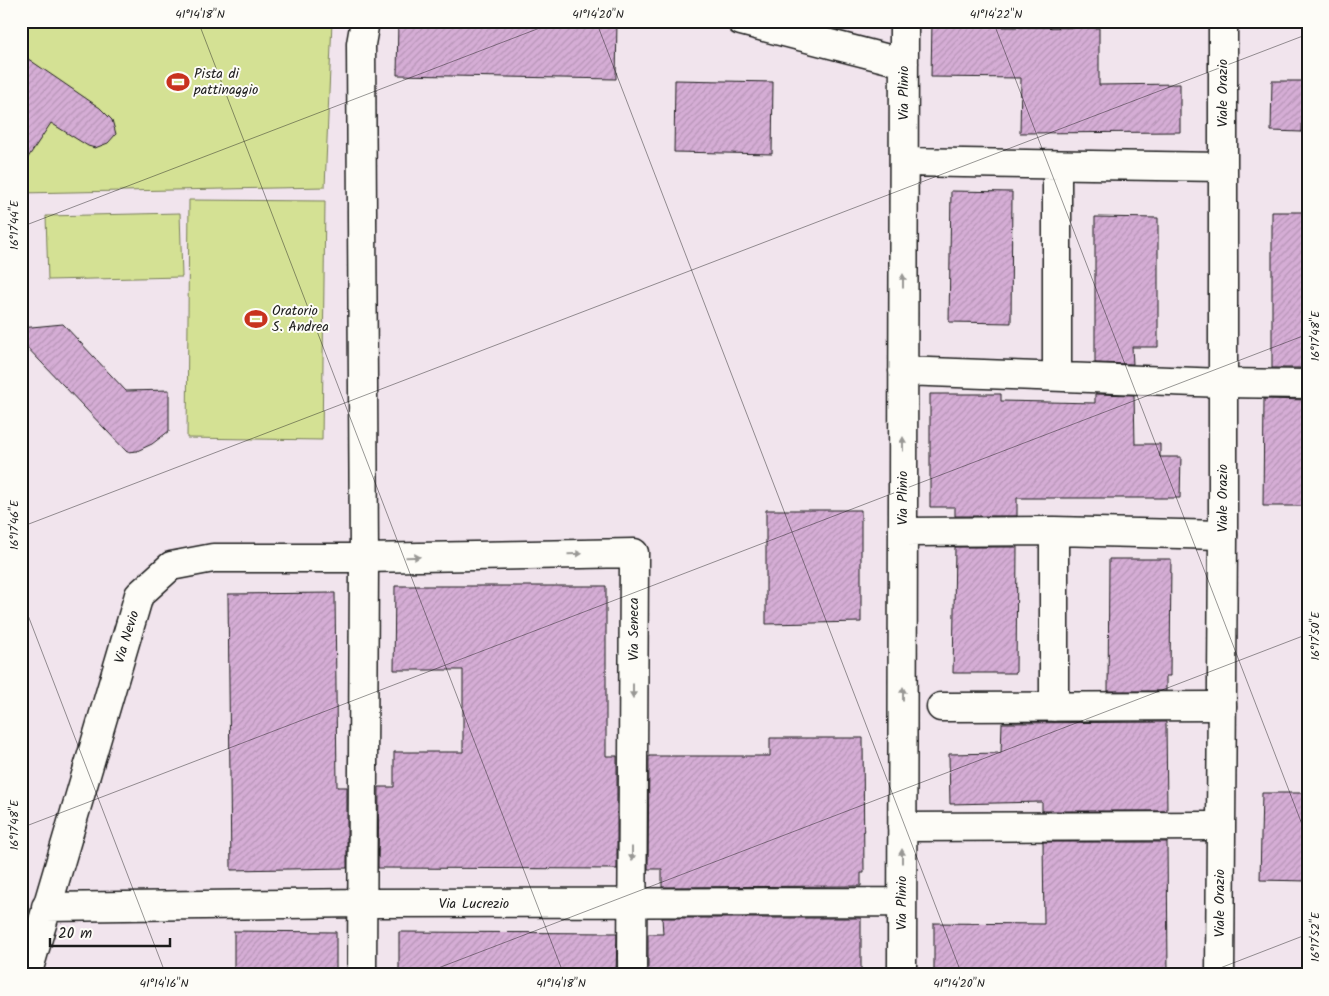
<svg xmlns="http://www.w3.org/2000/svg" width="1329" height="996" font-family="Kalam,sans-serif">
	<defs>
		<pattern id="building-hatch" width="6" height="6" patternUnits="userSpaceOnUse" patternTransform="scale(1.25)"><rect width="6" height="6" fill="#d5add5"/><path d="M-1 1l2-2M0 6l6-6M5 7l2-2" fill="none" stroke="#b694b6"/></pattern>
	</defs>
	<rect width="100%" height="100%" fill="#f1e4ed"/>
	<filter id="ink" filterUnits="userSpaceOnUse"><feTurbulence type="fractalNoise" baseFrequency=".02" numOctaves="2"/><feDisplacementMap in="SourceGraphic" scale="10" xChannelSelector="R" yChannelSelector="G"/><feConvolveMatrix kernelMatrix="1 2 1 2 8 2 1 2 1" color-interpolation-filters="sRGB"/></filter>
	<g filter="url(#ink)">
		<!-- garden -->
		<path fill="#d4e194" stroke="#787e58" d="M 21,21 L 332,21 L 325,187 L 21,193 Z
			M 189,200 L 325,201 L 322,440 L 187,438 Z
			M 180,213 L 182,277 L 48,280 L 46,216 Z"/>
		<!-- building -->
		<path fill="url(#building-hatch)" stroke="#1c1c1c" d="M 398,21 L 617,21 L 616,79 L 397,75 Z
			M 932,21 L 1004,21 L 1003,27 L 1099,28 L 1099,85 L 1180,84 L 1180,132 L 1020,133 L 1021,78 L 931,77 Z
			M 21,54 L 100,108 L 112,120 L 116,134 L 108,143 L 95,148 L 88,146 L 51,123 L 21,168 Z
			M 675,80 L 773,82 L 772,154 L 674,152 Z
			M 1272,81 L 1303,81 L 1302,132 L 1271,131 Z
			M 951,191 L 1012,192 L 1011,323 L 949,322 Z
			M 1272,212 L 1308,212 L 1308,368 L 1272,368 Z
			M 1095,217 L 1158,218 L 1158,347 L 1132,347 L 1133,364 L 1095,363 Z
			M 63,324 L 126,391 L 169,390 L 169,431 L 152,444 L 137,451 L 127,452 L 21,341 L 21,328 Z
			M 930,394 L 1001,394 L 1001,401 L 1095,403 L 1095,394 L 1134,395 L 1135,444 L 1160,444 L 1160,457 L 1181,457 L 1180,498 L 1017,498 L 1017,516 L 955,516 L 955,507 L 930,507 Z
			M 1264,399 L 1308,400 L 1308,506 L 1263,506 Z
			M 766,510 L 861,510 L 861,622 L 766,624 Z
			M 955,547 L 1017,547 L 1016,673 L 953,673 Z
			M 1109,559 L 1171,559 L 1170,676 L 1166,676 L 1166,691 L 1108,691 Z
			M 395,586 L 606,586 L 606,756 L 617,756 L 617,869 L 378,868 L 379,787 L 394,787 L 394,752 L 463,752 L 463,670 L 394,670 Z
			M 335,593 L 337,787 L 347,787 L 347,868 L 231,870 L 228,594 Z
			M 1166,722 L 1167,811 L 1042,811 L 1042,802 L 950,804 L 949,754 L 1001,753 L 1002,723 Z
			M 770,738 L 863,738 L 864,873 L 861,873 L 861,886 L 662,887 L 662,869 L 648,869 L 649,756 L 770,756 Z
			M 1262,793 L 1308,793 L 1308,881 L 1260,880 Z
			M 1043,842 L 1167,842 L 1168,975 L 934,975 L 934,923 L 1044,924 Z
			M 662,918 L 861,918 L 861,975 L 648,975 L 648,934 L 663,934 Z
			M 234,931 L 336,932 L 336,975 L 234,975 Z
			M 399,932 L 617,933 L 616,975 L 399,975 Z"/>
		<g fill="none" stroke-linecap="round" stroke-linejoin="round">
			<defs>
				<path id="street" d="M 741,21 L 904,63
					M 904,162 L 1222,167
					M 1057,165 L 1057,376
					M 903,371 L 1223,383 L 1308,384
					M 903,532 L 1054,531 L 1223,535
					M 941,707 L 1222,706
					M 1054,707 L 1054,531
					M 902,827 L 1220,826
					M 46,907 L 361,903 L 902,902
					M 27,975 L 139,595 L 171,566 L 213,558 L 364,558 L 634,553 L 632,975
					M 362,975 L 364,558 L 361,44 L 365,21
					M 902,975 L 904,21"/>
				<path id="secondary" d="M 1220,975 L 1223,535 L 1223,21"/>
			</defs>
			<!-- street casing -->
			<use href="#street" stroke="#1c1c1c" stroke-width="31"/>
			<!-- secondary casing -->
			<use href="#secondary" stroke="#1c1c1c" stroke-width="31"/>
			<!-- street -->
			<use href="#street" stroke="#fdfcf7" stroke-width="28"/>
			<!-- secondary -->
			<use href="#secondary" stroke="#fdfcf7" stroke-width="28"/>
		</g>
		<!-- one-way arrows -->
		<defs><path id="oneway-solid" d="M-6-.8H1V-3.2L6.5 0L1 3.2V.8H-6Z" transform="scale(1.25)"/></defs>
		<g fill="#989794">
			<use href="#oneway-solid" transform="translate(903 281) rotate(-90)"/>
			<use href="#oneway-solid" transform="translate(903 444) rotate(-90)"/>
			<use href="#oneway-solid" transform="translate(575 554) rotate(-1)"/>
			<use href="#oneway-solid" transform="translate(413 557) rotate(-1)"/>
			<use href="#oneway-solid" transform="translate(633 691) rotate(90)"/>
			<use href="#oneway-solid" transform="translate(903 694) rotate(-90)"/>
			<use href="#oneway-solid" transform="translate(632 854) rotate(90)"/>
			<use href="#oneway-solid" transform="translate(902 856) rotate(-90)"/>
		</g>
	</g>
	<!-- ticks -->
	<path fill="none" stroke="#1c1c1c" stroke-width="1" stroke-opacity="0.45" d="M 198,21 L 564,975M 596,21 L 962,975M 993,21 L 1308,840M 21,227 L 558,21M 21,527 L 1308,34M 21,597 L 166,975M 21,828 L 1308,334M 420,975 L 1308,634M 1202,975 L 1308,934"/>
	<!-- icons -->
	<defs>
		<symbol id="stadium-bare" viewBox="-9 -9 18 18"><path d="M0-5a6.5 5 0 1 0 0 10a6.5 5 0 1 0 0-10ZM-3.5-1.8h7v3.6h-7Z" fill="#c8321e" stroke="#fdfcf7" stroke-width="2.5" paint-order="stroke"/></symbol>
	</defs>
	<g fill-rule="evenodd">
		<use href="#stadium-bare" x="162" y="66" width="32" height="32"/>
		<use href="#stadium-bare" x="240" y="303" width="32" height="32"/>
	</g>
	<g text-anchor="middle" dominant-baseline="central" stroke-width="4" stroke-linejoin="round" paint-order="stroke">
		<!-- poi labels -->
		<g font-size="14" fill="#1c1c1c" stroke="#fdfcf7" text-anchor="start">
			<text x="194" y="74">Pista di<tspan x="194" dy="16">pattinaggio</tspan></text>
			<text x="272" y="311">Oratorio<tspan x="272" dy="16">S. Andrea</tspan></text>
		</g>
		<!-- street labels -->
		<g font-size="14" fill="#1c1c1c" stroke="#fdfcf7">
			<text transform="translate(904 93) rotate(-90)">Via Plinio</text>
			<text transform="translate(1223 93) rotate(-90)">Viale Orazio</text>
			<text transform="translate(903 498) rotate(-90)">Via Plinio</text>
			<text transform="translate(1223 498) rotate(-90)">Viale Orazio</text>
			<text transform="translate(634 629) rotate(-90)">Via Seneca</text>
			<text transform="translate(127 637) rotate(-73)">Via Nevio</text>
			<text transform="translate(902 903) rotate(-90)">Via Plinio</text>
			<text transform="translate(1220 903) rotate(-90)">Viale Orazio</text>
			<text x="474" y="904">Via Lucrezio</text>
		</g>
	</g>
	<!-- margin -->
	<rect width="1329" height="996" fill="none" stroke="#fdfcf7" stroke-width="55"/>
	<!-- scale -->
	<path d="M50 938v8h120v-8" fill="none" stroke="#1c1c1c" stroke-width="2.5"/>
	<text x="58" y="938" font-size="15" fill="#1c1c1c" stroke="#fdfcf7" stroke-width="4" paint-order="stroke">20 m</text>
	<rect x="28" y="28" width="1274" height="940" fill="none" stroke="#1c1c1c" stroke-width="2"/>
	<g font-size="12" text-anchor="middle" fill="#1c1c1c">
		<text x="200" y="18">41°14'18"N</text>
		<text x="598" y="18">41°14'20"N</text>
		<text x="996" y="18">41°14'22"N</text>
		<text transform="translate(14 225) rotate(-90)" y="4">16°17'44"E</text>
		<text transform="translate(1315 336) rotate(-90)" y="4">16°17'48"E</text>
		<text transform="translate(14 525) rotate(-90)" y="4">16°17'46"E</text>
		<text transform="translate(1315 636) rotate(-90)" y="4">16°17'50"E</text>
		<text transform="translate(14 825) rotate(-90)" y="4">16°17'48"E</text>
		<text transform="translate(1315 937) rotate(-90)" y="4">16°17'52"E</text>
		<text x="164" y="987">41°14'16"N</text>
		<text x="561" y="987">41°14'18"N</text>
		<text x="959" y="987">41°14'20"N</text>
	</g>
</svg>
